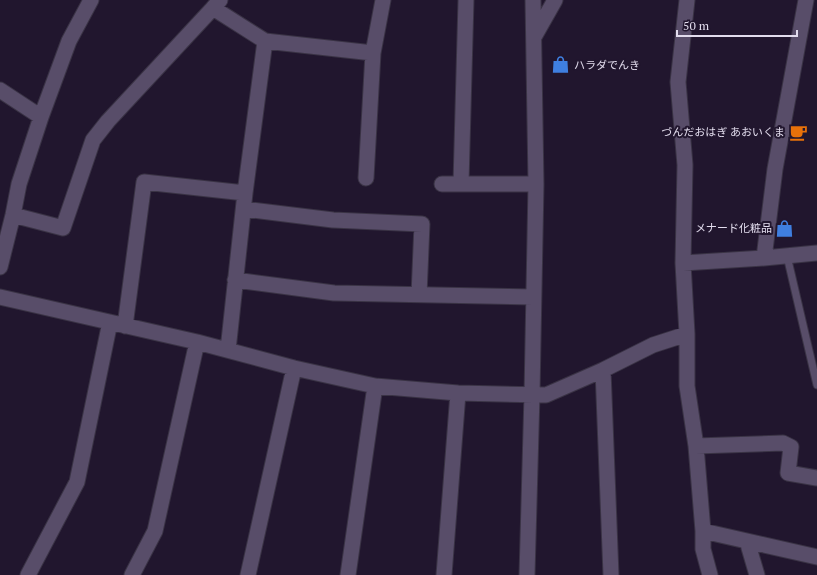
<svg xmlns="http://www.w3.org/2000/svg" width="817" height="575" font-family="'PT Serif','Noto Sans JP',serif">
	<rect width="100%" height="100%" fill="#21162e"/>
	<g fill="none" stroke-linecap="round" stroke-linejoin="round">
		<defs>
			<path id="lane" d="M 787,256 L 817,385"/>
			<path id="street" d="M 220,0 L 213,8 L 265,41 L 245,193 L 228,350
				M 687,0 L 678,82 L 685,165 L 683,263 L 687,334 L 687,386 L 696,446 L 703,531 L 703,549 L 710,575
				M 534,37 L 555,0
				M 265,41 L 373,53
				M 0,90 L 41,117
				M 366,178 L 373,53 L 383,0
				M 461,183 L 466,0
				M 442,184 L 536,184
				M 244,209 L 333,220 L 422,224 L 419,295
				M 13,215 L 63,228 L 93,140 L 108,121 L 213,8
				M 764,258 L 775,169 L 806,0
				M 683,263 L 764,258 L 817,253
				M 0,267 L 13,215 L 19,184 L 41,117 L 69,41 L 91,0
				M 235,280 L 334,293 L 533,297
				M 0,297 L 197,342 L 294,368 L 375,386 L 458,393 L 546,395 L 603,370 L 653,345 L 687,334
				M 125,326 L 144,182 L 245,193
				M 603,370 L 611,575
				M 696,446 L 783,443 L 791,447 L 788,473 L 817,478
				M 703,531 L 817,557
				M 747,541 L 757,575
				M 28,575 L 77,482 L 110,322
				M 132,575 L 155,531 L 197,342
				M 248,575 L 294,368
				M 348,575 L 375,386
				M 444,575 L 458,393
				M 527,575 L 532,394 L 536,184 L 533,0"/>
		</defs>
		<!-- lane casing -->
		<use href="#lane" stroke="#3a3345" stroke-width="9"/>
		<!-- street casing -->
		<use href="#street" stroke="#3a3345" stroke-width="17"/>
		<!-- lane -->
		<use href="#lane" stroke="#584d69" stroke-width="7"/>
		<!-- street -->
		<use href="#street" stroke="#584d69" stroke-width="15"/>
	</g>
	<!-- icons -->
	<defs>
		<symbol id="shop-bare" viewBox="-9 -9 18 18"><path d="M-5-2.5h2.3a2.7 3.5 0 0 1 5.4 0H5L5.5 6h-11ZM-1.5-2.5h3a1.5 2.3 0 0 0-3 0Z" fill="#3f7fe0" stroke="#21162e" stroke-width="2.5" paint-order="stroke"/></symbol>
		<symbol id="cafe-bare" viewBox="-9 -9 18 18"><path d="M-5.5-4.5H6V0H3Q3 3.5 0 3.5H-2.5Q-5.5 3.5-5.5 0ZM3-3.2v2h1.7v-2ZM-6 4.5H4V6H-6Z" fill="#e8710a" stroke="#21162e" stroke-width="2.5" paint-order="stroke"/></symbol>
	</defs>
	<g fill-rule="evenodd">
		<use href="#shop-bare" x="548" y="52" width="25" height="25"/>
		<use href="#cafe-bare" x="786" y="120" width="25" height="25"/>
		<use href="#shop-bare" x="772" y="216" width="25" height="25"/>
	</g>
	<g text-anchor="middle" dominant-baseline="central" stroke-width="4" stroke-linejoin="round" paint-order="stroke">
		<!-- poi labels -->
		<g font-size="11" fill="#e2dced" stroke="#21162e" text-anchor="end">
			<text x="574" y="65" text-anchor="start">ハラダでんき</text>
			<text x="785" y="132">づんだおはぎ あおいくま</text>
			<text x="772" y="228">メナード化粧品</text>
		</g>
	</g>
	<!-- scale -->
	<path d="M677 30v6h120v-6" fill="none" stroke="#e2dced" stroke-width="2"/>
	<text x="683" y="30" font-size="12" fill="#e2dced" stroke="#21162e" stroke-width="3" paint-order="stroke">50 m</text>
</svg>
